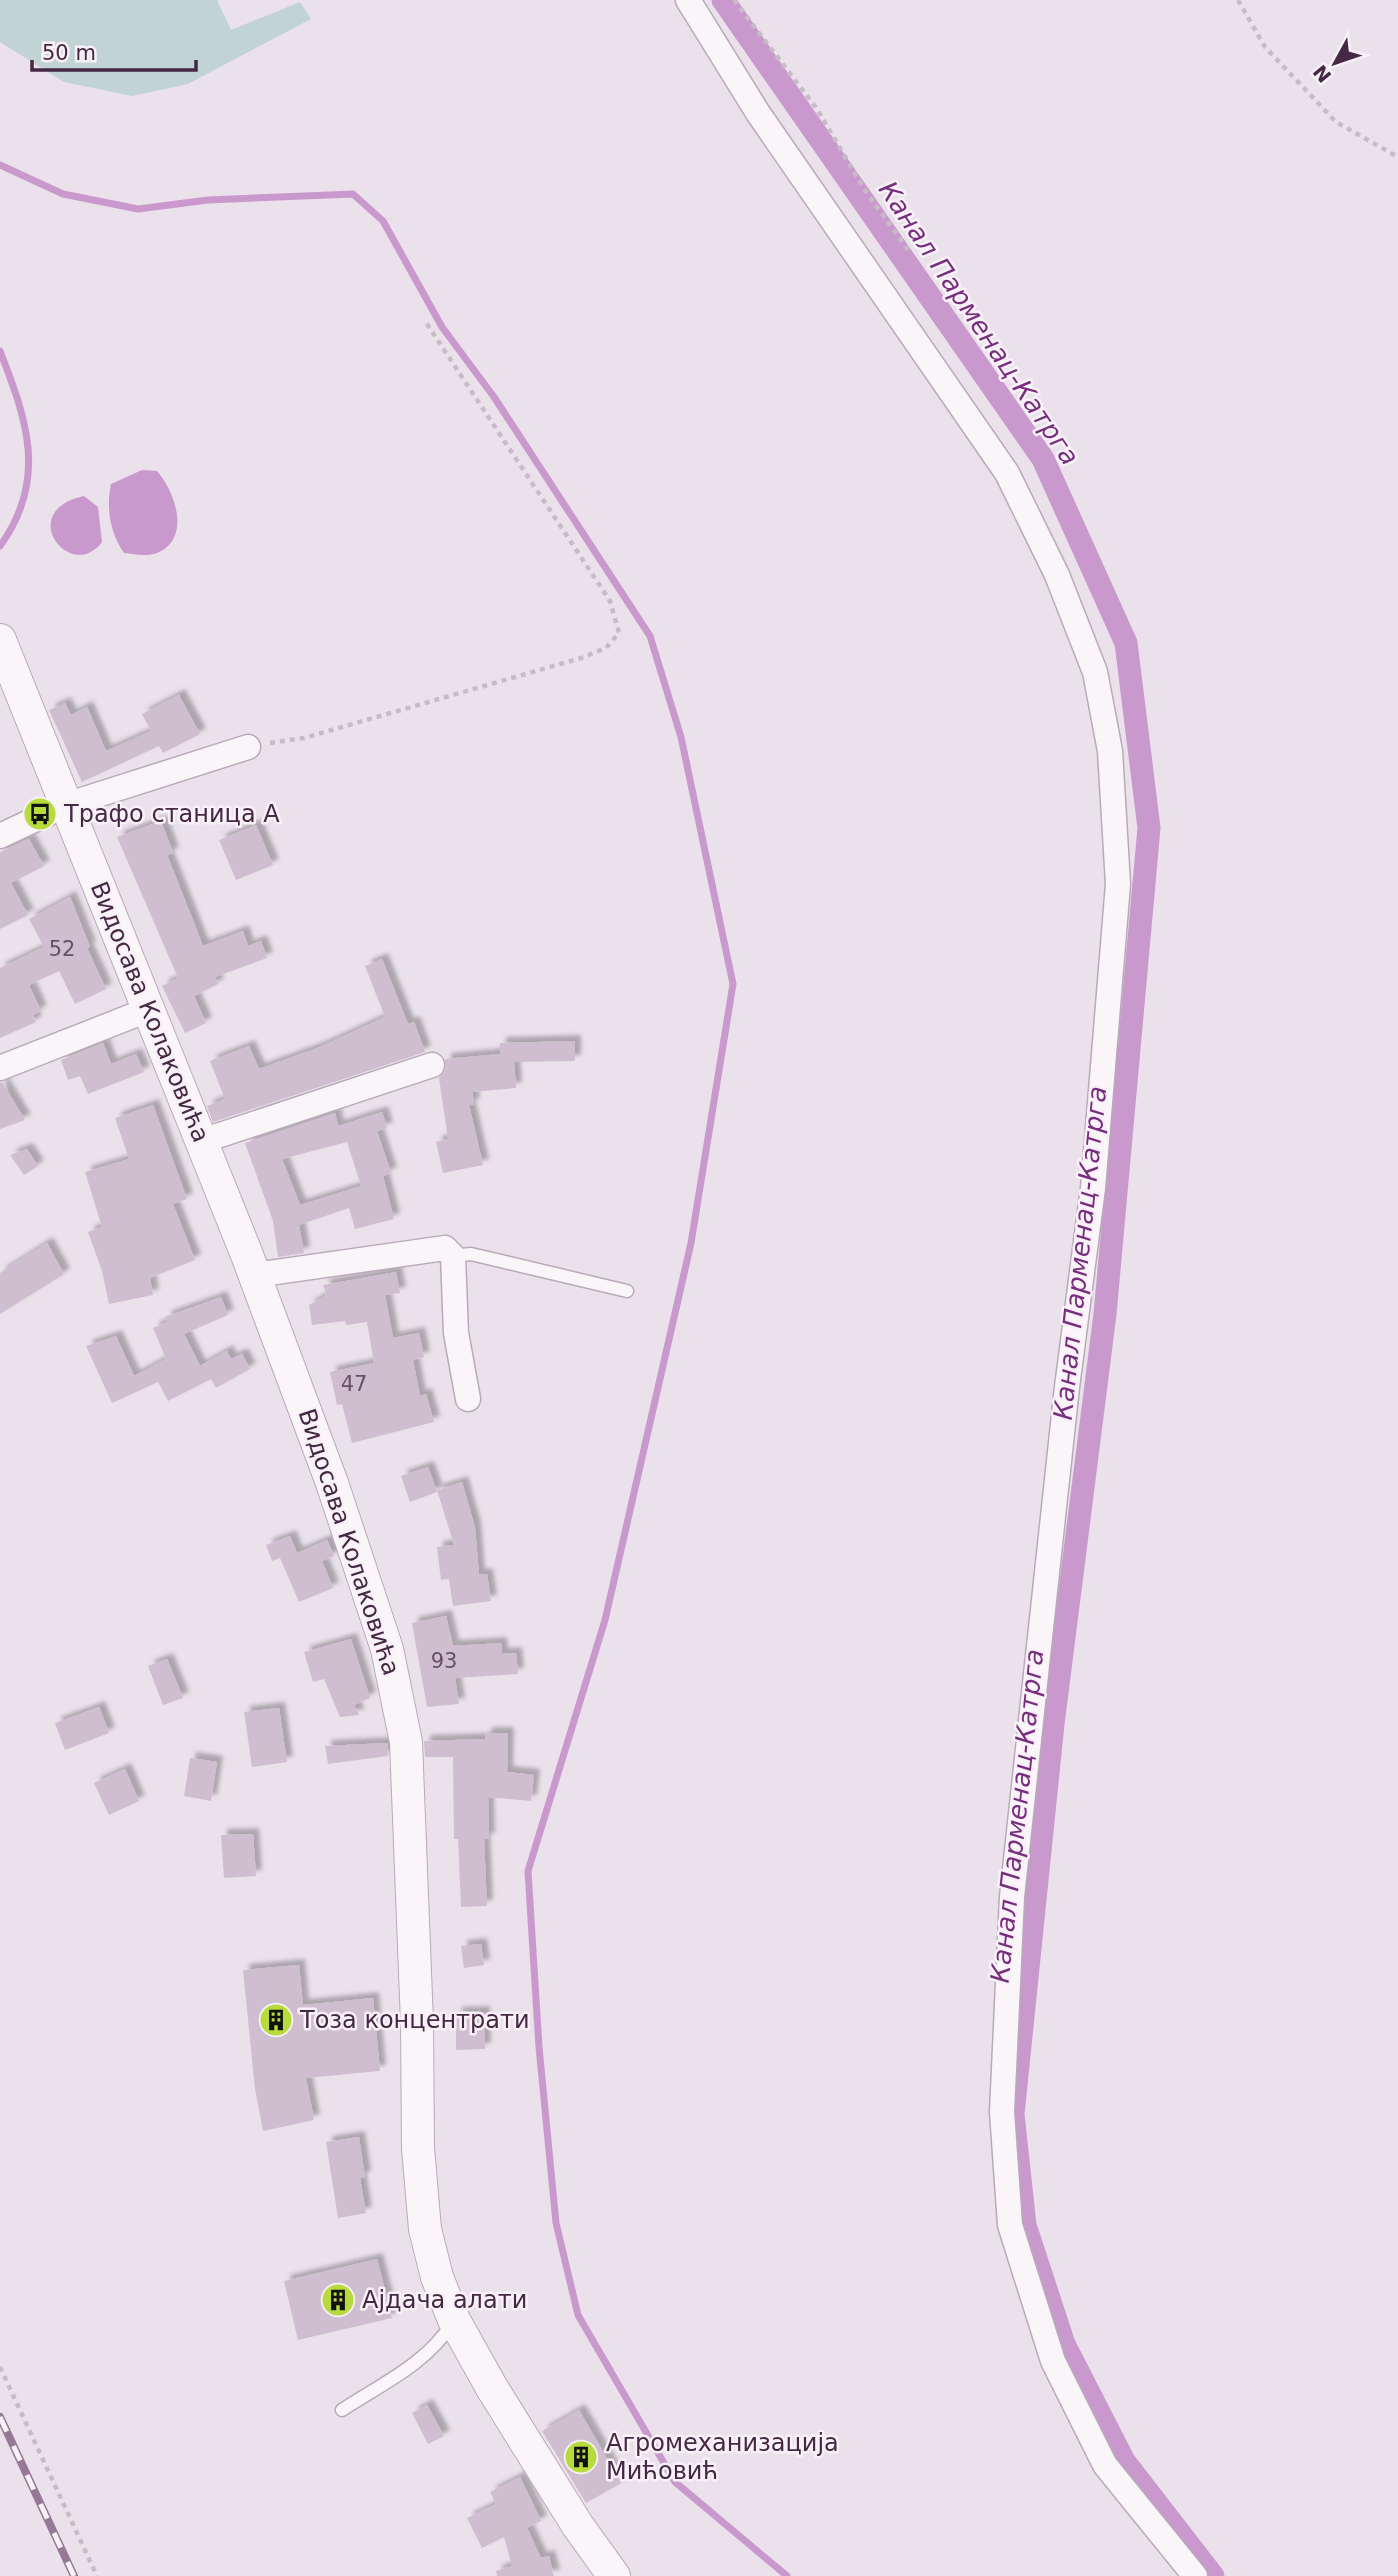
<svg xmlns="http://www.w3.org/2000/svg" width="1398" height="2576" font-family="'DejaVu Sans',sans-serif">
	<defs>
		<filter id="shadow"><feDropShadow dx="6" dy="-6" stdDeviation="2" flood-color="#0004"/></filter>
	</defs>
	<rect width="100%" height="100%" fill="#ebe1eb"/>
	<!-- green -->
	<path fill="#c2d3d6" d="M 0,0 L 217,0 L 231,30 L 300,2 L 311,19 L 188,84 L 132,96 L 64,82 L 0,42 Z"/>
	<!-- water -->
	<path fill="#c999ce" d="M 142,470 L 157,471 C 175,491 192,539 157,553 C 147,557 134,554 124,553 C 110,533 106,508 111,484 Z
		M 84,496 L 98,507 L 102,542 C 71,584 14,511 84,496 Z"/>
	<g fill="none" stroke-linecap="round" stroke-linejoin="round">
		<!-- stream -->
		<path stroke="#c999ce" stroke-width="7" d="M 0,165 L 63,194 L 138,209 L 208,200 L 353,194 L 383,221 L 442,327 L 494,397 L 650,636 L 681,737 L 733,984 L 691,1243 L 605,1620 L 528,1871 L 539,2047 L 556,2223 L 578,2315 L 675,2482 L 787,2576
			M 0,351 C 27,420 48,480 0,546"/>
		<!-- canal -->
		<path stroke="#c999ce" stroke-width="23" d="M 723,0 L 1043,459 L 1126,643 L 1149,828 L 1105,1314 L 1053,1724 L 1013,2114 L 1025,2225 L 1064,2344 L 1124,2461 L 1213,2576"/>
	</g>
	<!-- building -->
	<path fill="#cfbecf" fill-rule="evenodd" filter="url(#shadow)" d="M 179,695 L 200,734 L 163,753 L 159,746 L 82,782 L 49,710 L 65,703 L 71,715 L 87,707 L 106,751 L 151,731 L 142,714 Z
		M 161,821 L 173,853 L 167,855 L 203,946 L 243,931 L 248,946 L 261,941 L 267,958 L 215,977 L 218,984 L 194,996 L 206,1023 L 185,1033 L 162,986 L 178,978 L 117,837 Z
		M 256,825 L 273,865 L 236,880 L 219,840 Z
		M 29,839 L 44,866 L 11,883 L 28,915 L 0,929 L 0,852 Z
		M 70,897 L 90,947 L 87,948 L 106,989 L 75,1004 L 59,971 L 29,985 L 41,1011 L 33,1015 L 36,1022 L 0,1038 L 0,968 L 44,947 L 29,919 Z
		M 382,959 L 408,1024 L 414,1022 L 425,1052 L 213,1122 L 207,1106 L 225,1099 L 210,1061 L 249,1046 L 259,1069 L 320,1047 L 385,1017 L 365,966 Z
		M 575,1041 L 575,1061 L 514,1062 L 516,1088 L 472,1092 L 474,1104 L 469,1105 L 483,1165 L 443,1173 L 436,1142 L 448,1139 L 439,1078 L 446,1069 L 445,1059 L 500,1054 L 500,1043 Z
		M 103,1043 L 111,1064 L 136,1054 L 144,1072 L 88,1094 L 80,1076 L 68,1080 L 61,1060 Z
		M 2,1082 L 25,1120 L 0,1129 L 0,1083 Z
		M 153,1105 L 187,1199 L 173,1204 L 195,1260 L 150,1278 L 153,1295 L 109,1304 L 102,1271 L 88,1232 L 102,1227 L 85,1172 L 129,1159 L 115,1118 Z
		M 382,1112 L 387,1128 L 377,1131 L 391,1173 L 383,1176 L 394,1219 L 355,1229 L 349,1208 L 299,1225 L 304,1253 L 278,1257 L 273,1221 L 245,1143 L 335,1113 L 338,1126 ZM 347,1142 L 361,1186 L 300,1205 L 282,1159 Z
		M 27,1149 L 38,1166 L 24,1175 L 10,1155 Z
		M 47,1243 L 64,1274 L 0,1314 L 0,1273 Z
		M 396,1272 L 400,1293 L 385,1295 L 393,1338 L 419,1333 L 424,1357 L 413,1360 L 420,1396 L 426,1394 L 434,1422 L 352,1443 L 342,1404 L 337,1405 L 330,1372 L 374,1363 L 367,1322 L 346,1325 L 345,1321 L 312,1325 L 309,1305 L 327,1295 L 323,1285 Z
		M 221,1297 L 228,1315 L 184,1334 L 200,1366 L 227,1351 L 231,1359 L 242,1354 L 250,1369 L 216,1388 L 211,1379 L 168,1401 L 158,1382 L 112,1403 L 86,1346 L 116,1336 L 134,1376 L 166,1359 L 153,1328 L 167,1322 L 165,1317 Z
		M 428,1467 L 437,1492 L 410,1502 L 401,1476 Z
		M 462,1482 L 475,1528 L 479,1575 L 487,1574 L 491,1601 L 453,1606 L 449,1579 L 441,1580 L 437,1547 L 454,1545 L 437,1490 Z
		M 290,1536 L 297,1553 L 327,1540 L 334,1556 L 322,1561 L 333,1588 L 299,1602 L 280,1558 L 272,1561 L 266,1545 Z
		M 446,1616 L 453,1646 L 501,1643 L 502,1654 L 516,1653 L 518,1674 L 455,1678 L 459,1704 L 427,1707 L 412,1623 Z
		M 351,1639 L 370,1698 L 354,1705 L 359,1715 L 340,1717 L 324,1679 L 313,1682 L 304,1652 Z
		M 167,1659 L 183,1698 L 163,1705 L 148,1666 Z
		M 99,1707 L 109,1733 L 65,1750 L 55,1723 Z
		M 279,1708 L 287,1762 L 252,1767 L 244,1712 Z
		M 486,1733 L 508,1733 L 507,1772 L 534,1775 L 531,1801 L 488,1797 L 489,1839 L 484,1839 L 487,1906 L 461,1907 L 458,1839 L 454,1839 L 453,1757 L 425,1757 L 424,1741 L 485,1739 Z
		M 387,1743 L 388,1756 L 328,1764 L 325,1746 Z
		M 190,1758 L 217,1762 L 211,1801 L 184,1796 Z
		M 125,1769 L 139,1801 L 109,1815 L 94,1783 Z
		M 253,1834 L 256,1876 L 224,1878 L 221,1835 Z
		M 481,1944 L 484,1965 L 464,1968 L 461,1946 Z
		M 299,1965 L 303,2005 L 373,1998 L 380,2071 L 306,2078 L 314,2120 L 263,2131 L 255,2089 L 243,1970 Z
		M 484,2012 L 485,2049 L 456,2050 L 456,2013 Z
		M 359,2137 L 365,2177 L 360,2178 L 366,2213 L 338,2218 L 326,2142 Z
		M 377,2259 L 392,2318 L 298,2340 L 284,2281 Z
		M 427,2405 L 444,2436 L 428,2444 L 412,2413 Z
		M 579,2410 L 621,2483 L 586,2503 L 542,2431 Z
		M 520,2477 L 541,2521 L 527,2528 L 541,2558 L 549,2556 L 554,2576 L 497,2576 L 496,2571 L 512,2566 L 504,2537 L 482,2548 L 467,2518 L 496,2504 L 490,2492 Z"/>
	<g fill="none" stroke-linecap="round" stroke-linejoin="round">
		<defs>
			<path id="service" d="M 453,1256 L 471,1254 L 627,1291
				M 342,2410 C 380,2385 428,2363 452,2323"/>
			<path id="minor" d="M 688,0 L 758,113 L 1007,473 L 1057,575 L 1095,672 L 1110,751 L 1118,884 L 1093,1188 L 1067,1387 L 1012,1897 L 1002,2112 L 1010,2225 L 1053,2361 L 1105,2465 L 1195,2576
				M 0,836 L 66,805 L 248,747
				M 0,1068 L 150,1009
				M 202,1141 L 432,1065
				M 255,1275 L 445,1248 L 453,1256 L 456,1333 L 468,1399"/>
			<path id="tertiary" d="M 0,640 L 247,1255 L 332,1483 L 387,1649 L 406,1742 L 417,2023 L 418,2148 L 425,2229 L 437,2277 L 454,2320 L 492,2388 L 578,2526 L 614,2576"/>
		</defs>
		<!-- service casing -->
		<use href="#service" stroke="#b9aab9" stroke-width="15"/>
		<!-- minor casing -->
		<use href="#minor" stroke="#b9aab9" stroke-width="27"/>
		<!-- tertiary casing -->
		<use href="#tertiary" stroke="#b9aab9" stroke-width="34"/>
		<!-- path -->
		<path stroke="#c7bcc6" stroke-width="4.5" stroke-dasharray="5 5" stroke-linecap="butt" d="M 734,0 L 817,109 L 864,189 L 908,250
			M 1238,0 L 1265,47 L 1336,122 L 1398,157
			M 270,743 L 304,738 L 581,658 L 606,648 L 619,633 L 610,601 L 425,321
			M 0,2367 L 97,2576"/>
		<!-- service -->
		<use href="#service" stroke="#f9f5f9" stroke-width="12"/>
		<!-- minor -->
		<use href="#minor" stroke="#f9f5f9" stroke-width="24"/>
		<!-- tertiary -->
		<use href="#tertiary" stroke="#f9f5f9" stroke-width="32"/>
		<defs>
			<path id="rail" d="M 0,2417 L 74,2576"/>
		</defs>
		<!-- rail casing -->
		<use href="#rail" stroke="#967996" stroke-width="8"/>
		<!-- rail -->
		<use href="#rail" stroke="#f8f1f8" stroke-width="5" stroke-dasharray="16" stroke-linecap="butt"/>
	</g>
	<!-- icons -->
	<defs>
		<symbol id="bus-disc" viewBox="-11 -11 22 22"><circle r="9.5" fill="#b7db3c" stroke="#f8f1f8"/><path d="M-5-6H5V4H4V6H2V4H-2V6H-4V4H-5ZM-3.5-4V0h7V-4ZM-3.5 1.2v1.5H-2V1.2ZM2 1.2v1.5H3.5V1.2Z" fill="#111"/></symbol>
		<symbol id="building-disc" viewBox="-11 -11 22 22"><circle r="9.5" fill="#b7db3c" stroke="#f8f1f8"/><path d="M-4-6H4V6H1V3H-1V6H-4ZM-2.5-4.3h1.7v1.8h-1.7ZM.8-4.3h1.7v1.8H.8ZM-2.5-1h1.7V.8h-1.7ZM.8-1h1.7V.8H.8Z" fill="#111"/></symbol>
	</defs>
	<g fill-rule="evenodd">
		<use href="#bus-disc" x="21" y="795" width="38" height="38"/>
		<use href="#building-disc" x="257" y="2001" width="38" height="38"/>
		<use href="#building-disc" x="319" y="2281" width="38" height="38"/>
		<use href="#building-disc" x="562" y="2438" width="38" height="38"/>
	</g>
	<g text-anchor="middle" dominant-baseline="central" stroke-width="5" stroke-linejoin="round" paint-order="stroke">
		<!-- number labels -->
		<g font-size="21" fill="#684e67">
			<text x="62" y="949">52</text>
			<text x="354" y="1384">47</text>
			<text x="444" y="1661">93</text>
		</g>
		<!-- poi labels -->
		<g font-size="24" fill="#452844" stroke="#f8f1f8" text-anchor="start">
			<text x="64" y="814">Трафо станица А</text>
			<text x="300" y="2020">Тоза концентрати</text>
			<text x="362" y="2300">Ајдача алати</text>
			<text x="606" y="2443">Агромеханизација<tspan x="606" dy="28">Мићовић</tspan></text>
		</g>
		<!-- street labels -->
		<g font-size="24" fill="#452844" stroke="#f8f1f8">
			<text transform="translate(150 1012) rotate(68)">Видосава Колаковића</text>
			<text transform="translate(349 1542) rotate(72)">Видосава Колаковића</text>
		</g>
		<!-- water labels -->
		<g font-size="26" font-style="italic" fill="#772e7d" stroke="#f8f1f8">
			<text transform="translate(979 323) rotate(56)">Канал Парменац-Катрга</text>
			<text transform="translate(1080 1253) rotate(-84)">Канал Парменац-Катрга</text>
			<text transform="translate(1017 1816) rotate(-84)">Канал Парменац-Катрга</text>
		</g>
	</g>
	<!-- north arrow -->
	<g transform="translate(1335 63) rotate(230)" stroke="#f8f1f8" stroke-width="5" paint-order="stroke">
	<path d="M0-5L12 26L0 18L-12 26Z" fill="#452844"/>
	<text y="-10" font-size="19" font-weight="bold" text-anchor="middle" fill="#452844">N</text>
	</g>
	<!-- scale -->
	<path d="M32 60v10h164v-10" fill="none" stroke="#452844" stroke-width="3.5"/>
	<text x="42" y="60" font-size="21" fill="#452844" stroke="#f8f1f8" stroke-width="5" paint-order="stroke">50 m</text>
</svg>
